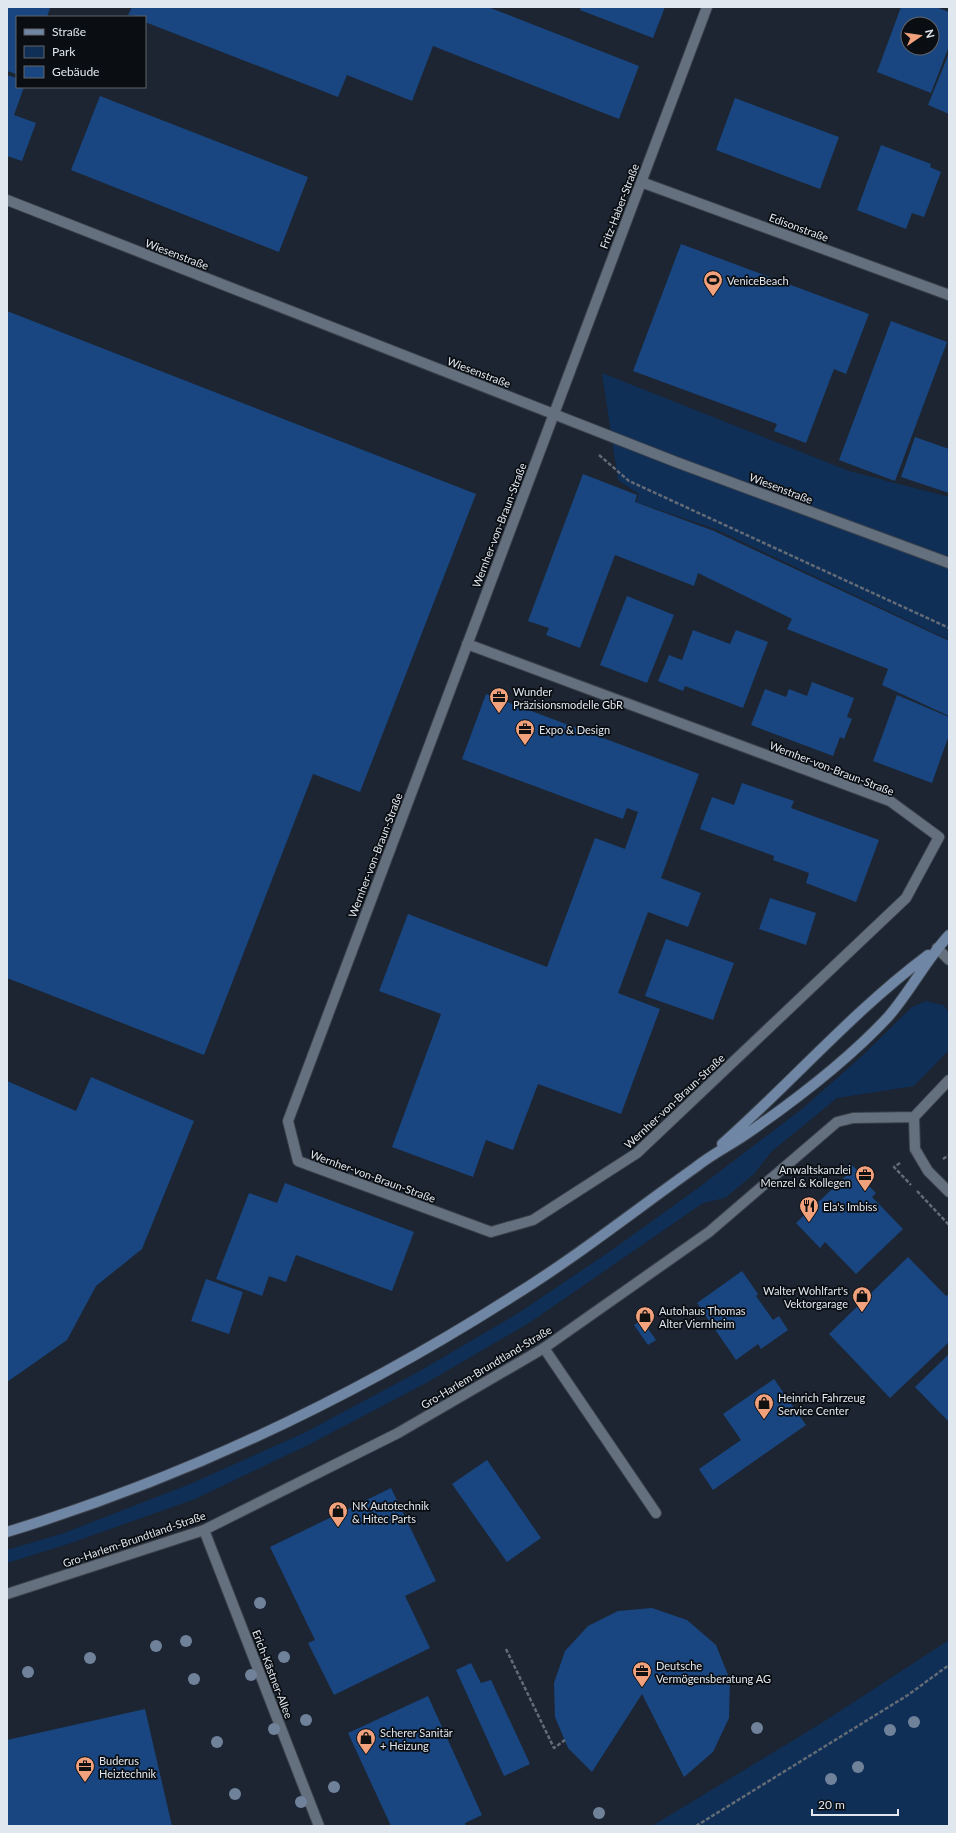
<svg xmlns="http://www.w3.org/2000/svg" width="956" height="1833" font-family="Lato,sans-serif">
	<rect width="100%" height="100%" fill="#1c2531"/>
	<!-- green -->
	<path fill="#102f57" d="M 602,373 L 849,471 L 949,497 L 949,640 L 715,529 L 636,502 L 639,494 L 618,480 Z
		M 926,1001 L 943,1005 L 949,1012 L 949,1050 L 914,1086 L 837,1098 L 771,1152 L 754,1174 L 725,1198 L 703,1203 L 529,1323 L 426,1383 L 310,1444 L 195,1499 L 68,1544 L 7,1563 L 7,1550 L 64,1533 L 190,1484 L 304,1433 L 418,1372 L 520,1312 L 612,1250 L 698,1188 L 802,1109 L 862,1056 L 912,1007 Z
		M 949,1640 L 949,1826 L 652,1826 L 820,1724 Z"/>
	<!-- building -->
	<path fill="#194680" fill-rule="evenodd" d="M 7,7 L 50,8 L 47,17 L 17,17 L 16,74 L 7,71 Z
		M 132,7 L 488,7 L 639,66 L 619,119 L 433,46 L 412,101 L 347,75 L 338,97 L 145,22 L 145,17 L 128,15 Z
		M 581,7 L 665,7 L 653,38 L 580,10 Z
		M 901,7 L 936,7 L 949,12 L 949,46 L 931,93 L 877,72 ZM 908,24 L 932,24 L 932,48 L 908,48 Z
		M 949,53 L 949,114 L 928,105 Z
		M 7,75 L 17,78 L 17,87 L 24,87 L 14,115 L 36,123 L 22,161 L 7,156 Z
		M 100,96 L 308,177 L 279,252 L 71,170 Z
		M 735,98 L 839,137 L 820,189 L 716,150 Z
		M 881,145 L 931,164 L 930,167 L 941,172 L 924,217 L 912,213 L 906,229 L 857,210 Z
		M 681,244 L 869,314 L 846,374 L 834,369 L 806,443 L 774,431 L 777,424 L 633,371 Z
		M 7,311 L 476,494 L 360,792 L 313,774 L 204,1055 L 7,978 Z
		M 891,321 L 947,342 L 895,481 L 839,460 Z
		M 915,437 L 949,449 L 949,493 L 901,477 Z
		M 583,474 L 637,495 L 635,502 L 714,531 L 949,641 L 949,716 L 882,685 L 888,669 L 787,629 L 792,619 L 698,573 L 694,586 L 615,555 L 580,648 L 546,635 L 549,628 L 528,621 Z
		M 627,596 L 674,615 L 647,683 L 600,665 Z
		M 693,630 L 730,644 L 736,630 L 768,642 L 743,708 L 685,686 L 683,691 L 658,681 L 669,655 L 682,660 Z
		M 812,682 L 854,698 L 847,717 L 852,719 L 844,739 L 840,737 L 833,756 L 751,725 L 765,689 L 786,697 L 789,689 L 807,696 Z
		M 486,694 L 699,774 L 661,878 L 701,893 L 688,927 L 648,912 L 618,993 L 660,1009 L 621,1114 L 538,1084 L 513,1150 L 486,1140 L 473,1177 L 392,1147 L 441,1014 L 379,991 L 408,914 L 547,967 L 595,838 L 625,849 L 638,812 L 627,808 L 623,819 L 462,759 Z
		M 897,695 L 949,717 L 949,735 L 932,783 L 873,761 Z
		M 742,783 L 794,801 L 791,808 L 879,840 L 856,902 L 806,883 L 809,873 L 773,860 L 774,856 L 700,829 L 712,797 L 734,805 Z
		M 770,898 L 816,913 L 806,945 L 759,929 Z
		M 666,939 L 734,963 L 713,1020 L 645,996 Z
		M 91,1077 L 194,1121 L 142,1249 L 96,1286 L 67,1340 L 7,1382 L 7,1081 L 76,1111 Z
		M 849,1164 L 852,1165 L 867,1180 L 865,1182 L 876,1193 L 872,1197 L 903,1229 L 856,1274 L 825,1242 L 820,1248 L 796,1223 L 846,1176 L 843,1169 Z
		M 285,1183 L 414,1232 L 392,1291 L 296,1255 L 286,1282 L 269,1276 L 262,1296 L 216,1279 L 249,1193 L 277,1203 Z
		M 908,1257 L 946,1296 L 949,1294 L 949,1342 L 890,1398 L 829,1334 Z
		M 742,1271 L 758,1294 L 756,1296 L 773,1320 L 779,1316 L 788,1330 L 761,1349 L 758,1344 L 736,1360 L 697,1303 Z
		M 206,1279 L 243,1292 L 229,1334 L 191,1321 Z
		M 642,1320 L 656,1340 L 648,1345 L 634,1325 Z
		M 949,1354 L 949,1422 L 915,1387 Z
		M 774,1379 L 806,1425 L 713,1490 L 699,1469 L 741,1440 L 723,1414 Z
		M 487,1460 L 541,1538 L 507,1562 L 452,1484 Z
		M 391,1488 L 436,1581 L 405,1596 L 430,1648 L 334,1695 L 308,1643 L 315,1640 L 270,1547 Z
		M 652,1608 L 687,1620 L 716,1645 L 730,1680 L 729,1718 L 713,1752 L 684,1777 L 642,1694 L 592,1772 L 568,1748 L 555,1717 L 554,1683 L 565,1651 L 588,1626 L 618,1611 Z
		M 471,1663 L 481,1683 L 491,1680 L 530,1764 L 504,1776 L 456,1670 Z
		M 428,1696 L 482,1815 L 465,1823 L 466,1826 L 391,1826 L 348,1733 Z
		M 145,1709 L 172,1826 L 7,1826 L 7,1740 Z"/>
	<g fill="none" stroke-linecap="round" stroke-linejoin="round">
		<defs>
			<path id="lane" d="M 544,1348 L 656,1513"/>
			<path id="street" d="M 641,182 L 949,295
				M 7,200 L 676,462 L 949,563
				M 467,644 L 890,801 L 939,837 L 906,898 L 637,1153 L 533,1220 L 491,1232 L 298,1161 L 288,1121 L 707,7
				M 937,948 L 949,960
				M 914,1117 L 915,1149 L 928,1171 L 949,1192
				M 204,1530 L 319,1826
				M 7,1594 L 204,1530 L 398,1433 L 544,1348 L 709,1232 L 837,1122 L 853,1118 L 914,1117 L 949,1080"/>
			<path id="secondary" d="M 722,1144 C 792,1082 853,1011 928,955
				M 7,1532 C 184,1478 354,1397 510,1298 C 575,1258 634,1211 696,1167 C 712,1154 731,1145 748,1133 C 797,1099 847,1061 888,1017 C 910,992 926,960 949,935"/>
		</defs>
		<!-- lane casing -->
		<use href="#lane" stroke="#3b424c" stroke-width="12"/>
		<!-- street casing -->
		<use href="#street" stroke="#3b424c" stroke-width="12"/>
		<!-- secondary casing -->
		<use href="#secondary" stroke="#3b424c" stroke-width="12"/>
		<!-- path -->
		<path stroke="#636b76" stroke-width="2.5" stroke-dasharray="4 2" stroke-linecap="butt" d="M 599,455 L 629,481 L 949,628
			M 943,1159 L 949,1155
			M 900,1163 L 894,1167 L 911,1185
			M 917,1191 L 949,1225
			M 506,1649 L 554,1748 L 565,1740
			M 696,1826 L 908,1695 L 949,1665"/>
		<!-- lane -->
		<use href="#lane" stroke="#65707f" stroke-width="10"/>
		<!-- street -->
		<use href="#street" stroke="#65707f" stroke-width="10"/>
		<!-- secondary -->
		<use href="#secondary" stroke="#7086a5" stroke-width="10"/>
	</g>
	<!-- trees -->
	<g fill="#70829a">
		<circle cx="260" cy="1603" r="6"/>
		<circle cx="186" cy="1641" r="6"/>
		<circle cx="156" cy="1646" r="6"/>
		<circle cx="284" cy="1657" r="6"/>
		<circle cx="90" cy="1658" r="6"/>
		<circle cx="28" cy="1672" r="6"/>
		<circle cx="251" cy="1675" r="6"/>
		<circle cx="194" cy="1679" r="6"/>
		<circle cx="306" cy="1720" r="6"/>
		<circle cx="914" cy="1722" r="6"/>
		<circle cx="757" cy="1728" r="6"/>
		<circle cx="274" cy="1729" r="6"/>
		<circle cx="890" cy="1730" r="6"/>
		<circle cx="217" cy="1742" r="6"/>
		<circle cx="858" cy="1767" r="6"/>
		<circle cx="831" cy="1779" r="6"/>
		<circle cx="334" cy="1787" r="6"/>
		<circle cx="235" cy="1794" r="6"/>
		<circle cx="301" cy="1802" r="6"/>
		<circle cx="599" cy="1813" r="6"/>
	</g>
	<!-- icons -->
	<defs>
		<symbol id="stadium-pin" viewBox="-11 -11 22 30"><path d="M0 17L-7.5 6A9.5 9.5 0 1 1 7.5 6Z" fill="#f1a17c" stroke="#0a0e13"/><path d="M0-5a6.5 5 0 1 0 0 10a6.5 5 0 1 0 0-10ZM-3.5-1.8h7v3.6h-7Z" fill="#111"/></symbol>
		<symbol id="office-pin" viewBox="-11 -11 22 30"><path d="M0 17L-7.5 6A9.5 9.5 0 1 1 7.5 6Z" fill="#f1a17c" stroke="#0a0e13"/><path d="M-6-3h4V-5.5h4V-3h4V5H-6ZM-1-4.5V-3h2v-1.5ZM-6 0V1H6V0Z" fill="#111"/></symbol>
		<symbol id="restaurant-pin" viewBox="-11 -11 22 30"><path d="M0 17L-7.5 6A9.5 9.5 0 1 1 7.5 6Z" fill="#f1a17c" stroke="#0a0e13"/><path d="M-5-6h1v4h1v-4h1v4h1v-4h1v5L-1.5 .5V6h-2V.5L-5-1ZM5-6V6H3V1.5H1.5Q1.5-4 5-6Z" fill="#111"/></symbol>
		<symbol id="shop-pin" viewBox="-11 -11 22 30"><path d="M0 17L-7.5 6A9.5 9.5 0 1 1 7.5 6Z" fill="#f1a17c" stroke="#0a0e13"/><path d="M-5-2.5h2.3a2.7 3.5 0 0 1 5.4 0H5L5.5 6h-11ZM-1.5-2.5h3a1.5 2.3 0 0 0-3 0Z" fill="#111"/></symbol>
	</defs>
	<g fill-rule="evenodd">
		<use href="#stadium-pin" x="702" y="269" width="22" height="30"/>
		<use href="#office-pin" x="488" y="686" width="22" height="30"/>
		<use href="#office-pin" x="514" y="718" width="22" height="30"/>
		<use href="#office-pin" x="854" y="1164" width="22" height="30"/>
		<use href="#restaurant-pin" x="798" y="1195" width="22" height="30"/>
		<use href="#shop-pin" x="851" y="1285" width="22" height="30"/>
		<use href="#shop-pin" x="634" y="1305" width="22" height="30"/>
		<use href="#shop-pin" x="753" y="1392" width="22" height="30"/>
		<use href="#shop-pin" x="327" y="1500" width="22" height="30"/>
		<use href="#office-pin" x="631" y="1660" width="22" height="30"/>
		<use href="#shop-pin" x="355" y="1727" width="22" height="30"/>
		<use href="#office-pin" x="74" y="1755" width="22" height="30"/>
	</g>
	<g text-anchor="middle" dominant-baseline="central" stroke-width="3.5" stroke-linejoin="round" paint-order="stroke">
		<!-- street labels -->
		<g font-size="11" fill="#e1e7ef" stroke="#0a0e13">
			<text transform="translate(619 206) rotate(-69)">Fritz-Haber-Straße</text>
			<text transform="translate(799 227) rotate(20)">Edisonstraße</text>
			<text transform="translate(177 254) rotate(21)">Wiesenstraße</text>
			<text transform="translate(479 372) rotate(21)">Wiesenstraße</text>
			<text transform="translate(781 488) rotate(21)">Wiesenstraße</text>
			<text transform="translate(499 525) rotate(-69)">Wernher-von-Braun-Straße</text>
			<text transform="translate(832 768) rotate(21)">Wernher-von-Braun-Straße</text>
			<text transform="translate(375 855) rotate(-69)">Wernher-von-Braun-Straße</text>
			<text transform="translate(674 1101) rotate(-43)">Wernher-von-Braun-Straße</text>
			<text transform="translate(373 1176) rotate(20)">Wernher-von-Braun-Straße</text>
			<text transform="translate(486 1367) rotate(-31)">Gro-Harlem-Brundtland-Straße</text>
			<text transform="translate(134 1539) rotate(-19)">Gro-Harlem-Brundtland-Straße</text>
			<text transform="translate(273 1674) rotate(69)">Erich-Kästner-Allee</text>
		</g>
		<!-- poi labels -->
		<g font-size="11" fill="#e1e7ef" stroke="#0a0e13" text-anchor="start">
			<text x="727" y="280">VeniceBeach</text>
			<text x="513" y="691">Wunder<tspan x="513" dy="13">Präzisionsmodelle GbR</tspan></text>
			<text x="539" y="729">Expo &amp; Design</text>
			<text x="851" y="1169" text-anchor="end">Anwaltskanzlei<tspan x="851" dy="13">Menzel &amp; Kollegen</tspan></text>
			<text x="823" y="1206">Ela's Imbiss</text>
			<text x="848" y="1290" text-anchor="end">Walter Wohlfart's<tspan x="848" dy="13">Vektorgarage</tspan></text>
			<text x="659" y="1310">Autohaus Thomas<tspan x="659" dy="13">Alter Viernheim</tspan></text>
			<text x="778" y="1397">Heinrich Fahrzeug<tspan x="778" dy="13">Service Center</tspan></text>
			<text x="352" y="1505">NK Autotechnik<tspan x="352" dy="13">&amp; Hitec Parts</tspan></text>
			<text x="656" y="1665">Deutsche<tspan x="656" dy="13">Vermögensberatung AG</tspan></text>
			<text x="380" y="1732">Scherer Sanitär<tspan x="380" dy="13">+ Heizung</tspan></text>
			<text x="99" y="1760">Buderus<tspan x="99" dy="13">Heiztechnik</tspan></text>
		</g>
	</g>
	<!-- border -->
	<rect width="956" height="1833" fill="none" stroke="#e1e7ef" stroke-width="16"/>
	<!-- legend -->
	<rect x="16" y="16" width="130" height="72" fill="#0a0e13" stroke="#60656b"/>
	<rect x="24" y="29" width="20" height="6" fill="#7086a5" stroke="#60656b"/>
	<text x="52" y="36" font-size="12" fill="#e1e7ef">Straße</text>
	<rect x="24" y="46" width="20" height="12" fill="#102f57" stroke="#60656b"/>
	<text x="52" y="56" font-size="12" fill="#e1e7ef">Park</text>
	<rect x="24" y="66" width="20" height="12" fill="#194680" stroke="#60656b"/>
	<text x="52" y="76" font-size="12" fill="#e1e7ef">Gebäude</text>
	<!-- north arrow -->
	<g transform="translate(920 36) rotate(77)"><circle r="19" fill="#0a0e13" stroke="#60656b"/>
	<path d="M0-3L7 15L0 10L-7 15Z" fill="#f1a17c"/>
	<text y="-6" font-size="11" font-weight="bold" text-anchor="middle" fill="#e1e7ef">N</text>
	</g>
	<!-- scale -->
	<path d="M812 1809v6h86v-6" fill="none" stroke="#e1e7ef" stroke-width="2"/>
	<text x="818" y="1809" font-size="12" fill="#e1e7ef" stroke="#0a0e13" stroke-width="3" paint-order="stroke">20 m</text>
</svg>
